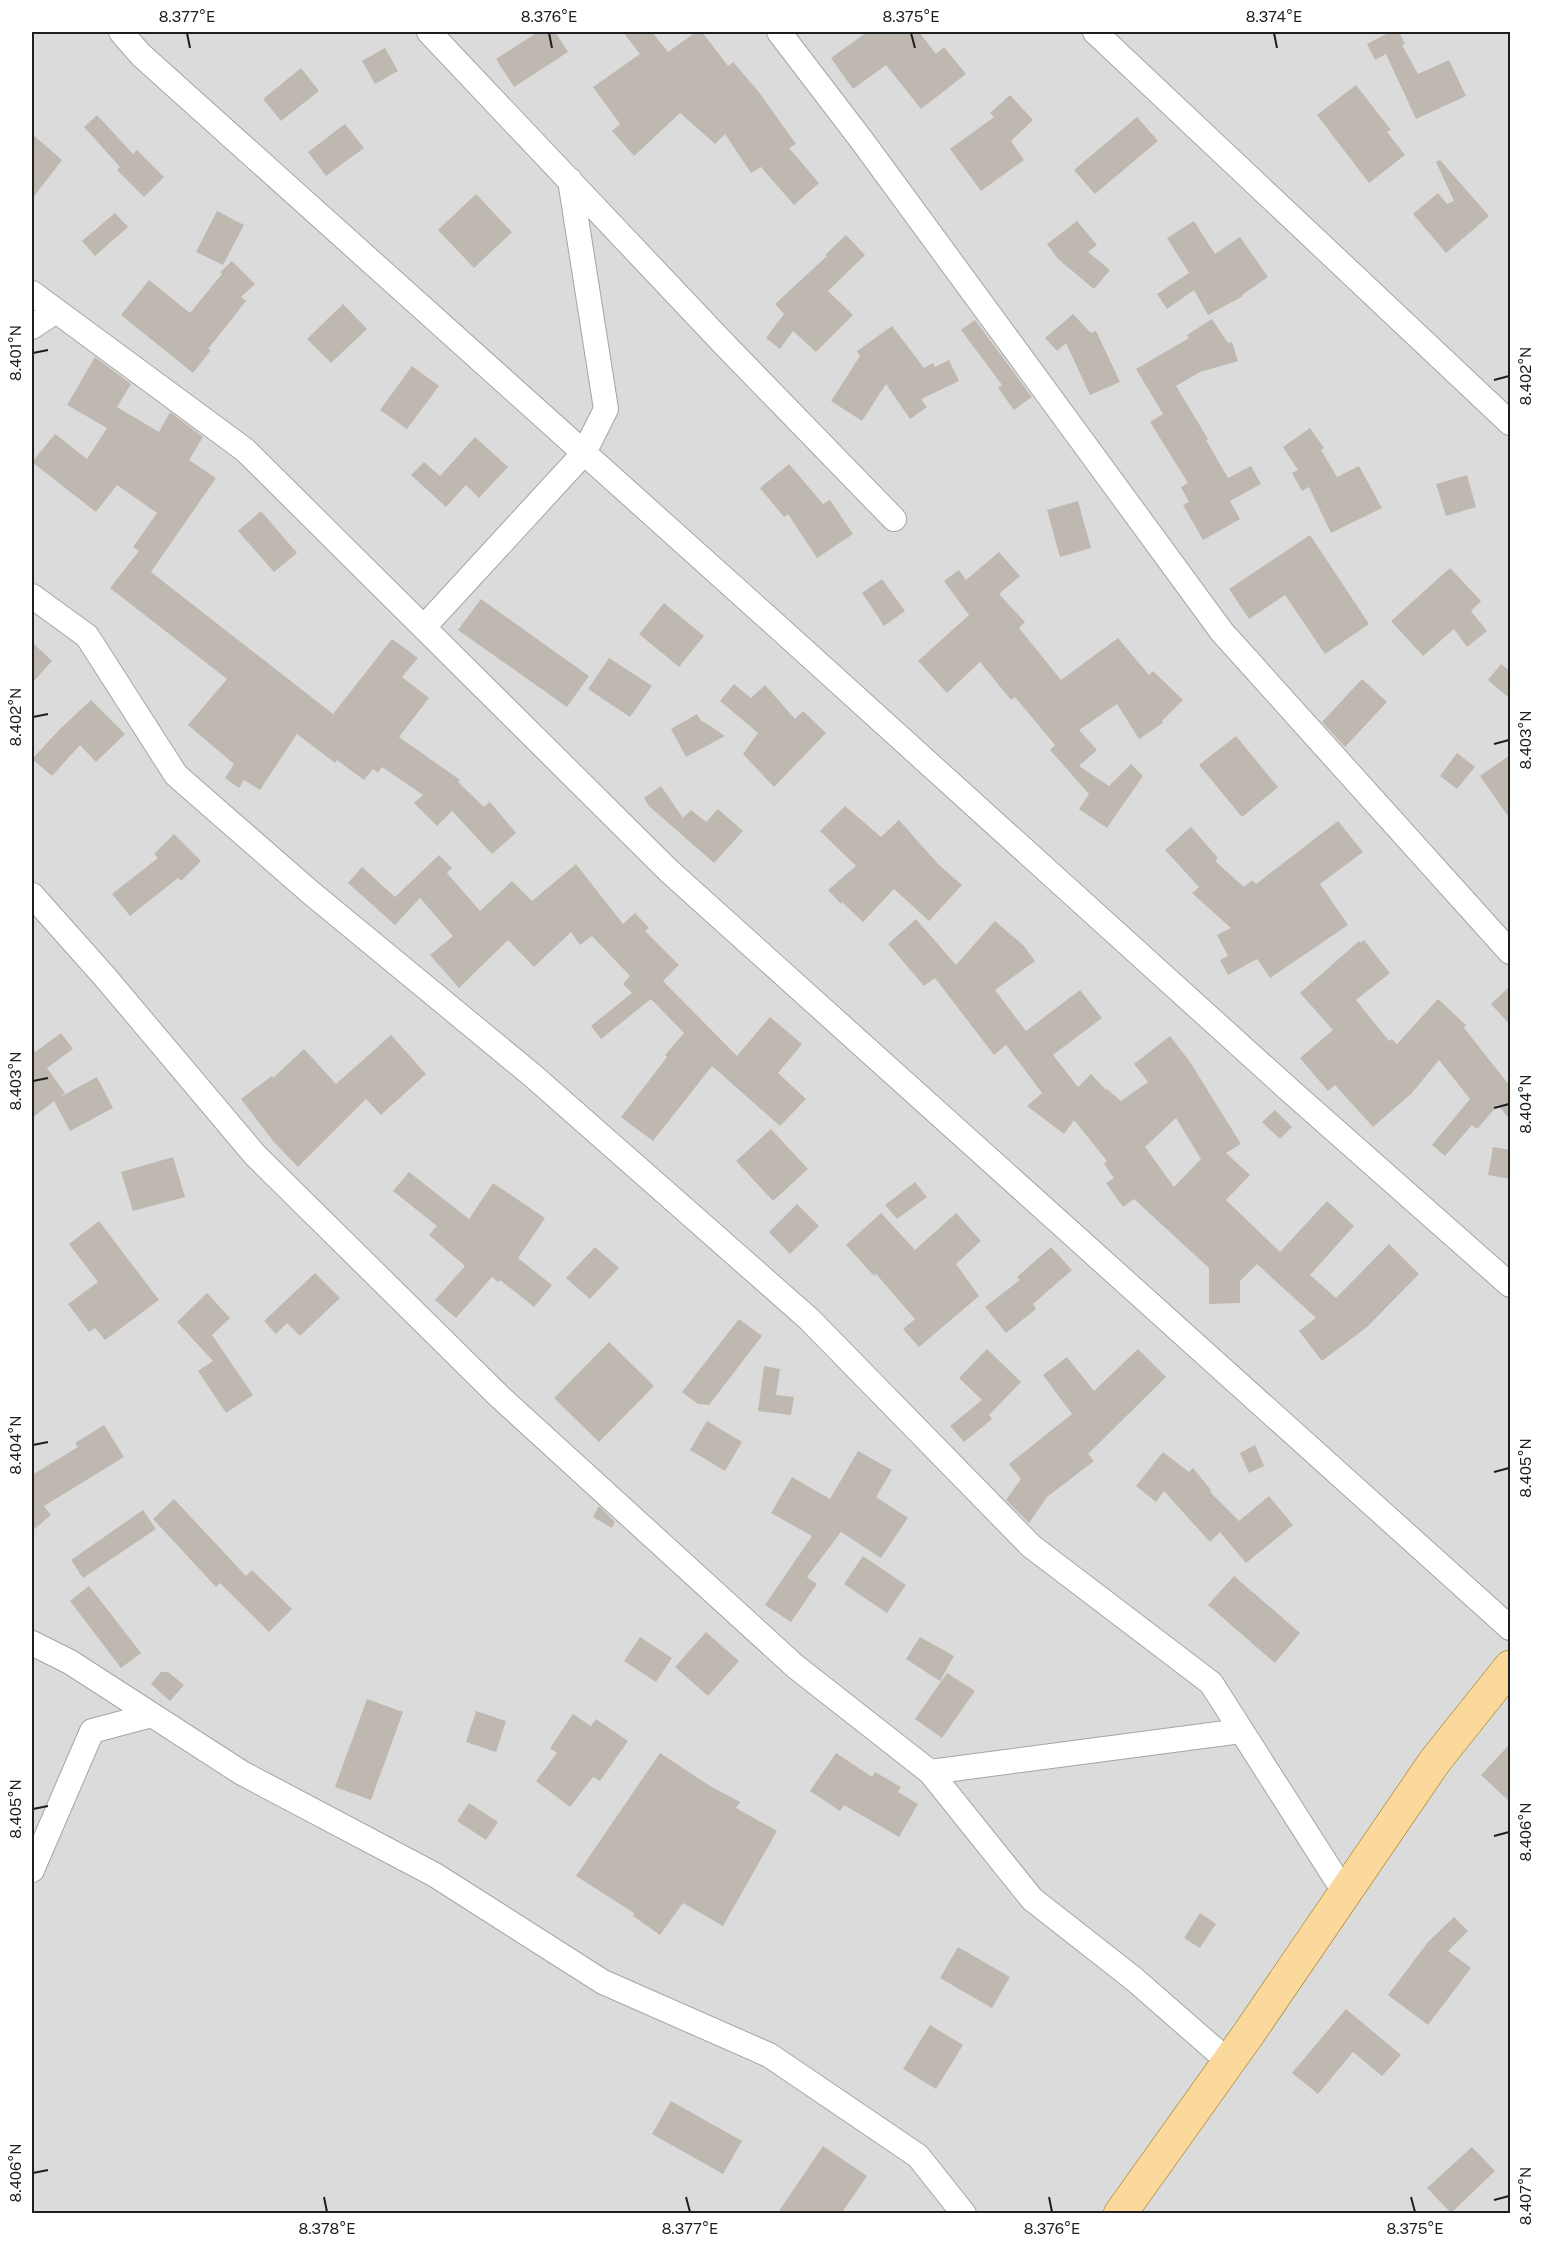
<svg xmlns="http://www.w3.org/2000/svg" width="1542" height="2245" font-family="'Public Sans',sans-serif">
	<rect width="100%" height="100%" fill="#efece4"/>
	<!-- residential -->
	<path fill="#dcdbdb" d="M 32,32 L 1510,32 L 1510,2213 L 32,2213 Z"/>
	<!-- building -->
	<path fill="#bfb8b0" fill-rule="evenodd" d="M 538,32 L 555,32 L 568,52 L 514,87 L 496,59 Z
		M 623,32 L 652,32 L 668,52 L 696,32 L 702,32 L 728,66 L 733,62 L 758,91 L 796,144 L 789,148 L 819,183 L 794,205 L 761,167 L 751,173 L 725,134 L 715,144 L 680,113 L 634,156 L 612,131 L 620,124 L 593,87 L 640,54 Z
		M 867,32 L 919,32 L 936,54 L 944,47 L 966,74 L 921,109 L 886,65 L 853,89 L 831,58 Z
		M 1390,32 L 1399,32 L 1405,44 L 1402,45 L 1418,74 L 1449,60 L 1466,96 L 1416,119 L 1386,54 L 1375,60 L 1367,44 Z
		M 385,48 L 398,71 L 375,84 L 362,61 Z
		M 301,68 L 319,91 L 281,121 L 263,99 Z
		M 1356,85 L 1391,130 L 1387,132 L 1405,155 L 1369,183 L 1317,115 Z
		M 1010,95 L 1033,120 L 1011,141 L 1024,160 L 981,191 L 950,149 L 994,117 L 990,113 Z
		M 97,115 L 133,154 L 137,150 L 164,177 L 144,197 L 117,170 L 120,167 L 84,127 Z
		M 1137,117 L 1158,141 L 1095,194 L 1074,170 Z
		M 345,124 L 364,148 L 326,176 L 308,152 Z
		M 32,134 L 62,160 L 32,199 Z
		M 1440,160 L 1489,216 L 1446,253 L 1413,214 L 1438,193 L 1447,204 L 1454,201 L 1436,162 Z
		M 476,194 L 512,232 L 474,268 L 438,230 Z
		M 217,211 L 244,225 L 223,265 L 196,252 Z
		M 115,213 L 128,227 L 95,256 L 82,241 Z
		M 1077,221 L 1097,245 L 1088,252 L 1110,270 L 1094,289 L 1058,259 L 1047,244 Z
		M 1194,221 L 1215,254 L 1240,237 L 1268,277 L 1242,295 L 1243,296 L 1208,315 L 1194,290 L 1167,309 L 1157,294 L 1189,273 L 1167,238 Z
		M 846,235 L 865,255 L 828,291 L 853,315 L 816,352 L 793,331 L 780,349 L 766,338 L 784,314 L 775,304 L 827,256 L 825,255 Z
		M 232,261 L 255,284 L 241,297 L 246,301 L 208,349 L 211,350 L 193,373 L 121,315 L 149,280 L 190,313 L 222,274 L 220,272 Z
		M 343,304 L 367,329 L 331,363 L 307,339 Z
		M 1073,314 L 1091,333 L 1096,331 L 1120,382 L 1090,395 L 1066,343 L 1057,351 L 1045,338 Z
		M 1212,319 L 1228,343 L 1232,342 L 1238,361 L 1200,372 L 1176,386 L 1208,439 L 1206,440 L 1228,478 L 1251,466 L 1261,484 L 1230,501 L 1240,519 L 1203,540 L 1183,505 L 1189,502 L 1181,487 L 1188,483 L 1150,422 L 1163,414 L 1136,369 L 1189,338 L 1187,335 Z
		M 975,320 L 1032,397 L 1014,410 L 998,388 L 1002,385 L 961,330 Z
		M 892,326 L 924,368 L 933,363 L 935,367 L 949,360 L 959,381 L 921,399 L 927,407 L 910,419 L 886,384 L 862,421 L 831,401 L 860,356 L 857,351 Z
		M 95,357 L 131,384 L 117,407 L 159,432 L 170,412 L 203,437 L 189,460 L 216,478 L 151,572 L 333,714 L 392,639 L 418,658 L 402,677 L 429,698 L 399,737 L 460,780 L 458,782 L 484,807 L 490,802 L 516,833 L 492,854 L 452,811 L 437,826 L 414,803 L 423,795 L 382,767 L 378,773 L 373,769 L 364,780 L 337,760 L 335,763 L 297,734 L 260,790 L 244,780 L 239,788 L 225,778 L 234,764 L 188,725 L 227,679 L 110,588 L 139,551 L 133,547 L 157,513 L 117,485 L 96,512 L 32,462 L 55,434 L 87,459 L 107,428 L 67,405 Z
		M 412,366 L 439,386 L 407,429 L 380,410 Z
		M 1310,428 L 1324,448 L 1321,450 L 1337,477 L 1359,466 L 1382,508 L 1331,533 L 1309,487 L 1302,491 L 1292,473 L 1298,470 L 1283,447 Z
		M 475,437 L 508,467 L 479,498 L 466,485 L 446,507 L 411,475 L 424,462 L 440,476 Z
		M 789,464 L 823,504 L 830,500 L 853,534 L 817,558 L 788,514 L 784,517 L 760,488 Z
		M 1467,475 L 1476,507 L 1446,516 L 1436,484 Z
		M 1078,501 L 1091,548 L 1060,557 L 1047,510 Z
		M 261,511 L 297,553 L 274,572 L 238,531 Z
		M 1310,535 L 1369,624 L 1325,654 L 1285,595 L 1249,619 L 1229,589 Z
		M 999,552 L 1020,576 L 999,594 L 1025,622 L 1019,628 L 1061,680 L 1118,638 L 1149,675 L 1153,671 L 1183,700 L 1162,721 L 1163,723 L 1139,739 L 1117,704 L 1079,730 L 1097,750 L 1079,766 L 1109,786 L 1131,764 L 1143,776 L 1107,828 L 1079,809 L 1089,794 L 1050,750 L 1055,745 L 1015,697 L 1011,700 L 980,662 L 947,693 L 918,661 L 969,615 L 944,581 L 959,570 L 966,580 Z
		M 1450,568 L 1481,601 L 1471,611 L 1487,631 L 1467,647 L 1454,629 L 1423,656 L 1391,621 Z
		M 882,579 L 905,611 L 884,626 L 862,593 Z
		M 481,599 L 589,676 L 567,707 L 458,630 Z
		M 664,603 L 704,636 L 679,667 L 639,634 Z
		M 32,642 L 52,661 L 32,683 Z
		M 609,658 L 652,686 L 630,717 L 588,689 Z
		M 1501,664 L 1510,671 L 1510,699 L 1488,680 Z
		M 1362,679 L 1387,702 L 1345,747 L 1322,722 Z
		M 734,684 L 751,698 L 765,685 L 795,719 L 803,711 L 826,733 L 774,787 L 743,754 L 758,733 L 720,701 Z
		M 91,700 L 125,734 L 96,762 L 80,745 L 52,776 L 32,759 L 60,729 Z
		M 697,714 L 702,722 L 703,721 L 725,736 L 686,757 L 671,729 Z
		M 1236,736 L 1278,787 L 1242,817 L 1199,765 Z
		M 1457,753 L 1475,767 L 1457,789 L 1440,776 Z
		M 1510,755 L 1510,819 L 1480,776 Z
		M 661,786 L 683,818 L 691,810 L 706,822 L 718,809 L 743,831 L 714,863 L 649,806 L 644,798 Z
		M 845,806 L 881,837 L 899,820 L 938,864 L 962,885 L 929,921 L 894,889 L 863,922 L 842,902 L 841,904 L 828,890 L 856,866 L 820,831 Z
		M 1338,821 L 1363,852 L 1320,884 L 1348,925 L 1270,978 L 1257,959 L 1228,975 L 1220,960 L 1228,956 L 1217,935 L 1231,928 L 1192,893 L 1199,887 L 1165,850 L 1191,827 L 1218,858 L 1215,861 L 1244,887 L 1252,880 L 1256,884 Z
		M 174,834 L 201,861 L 181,881 L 178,878 L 130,916 L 112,894 L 158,858 L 154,854 Z
		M 439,855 L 452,868 L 447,873 L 480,911 L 512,881 L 532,901 L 576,864 L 623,924 L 635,913 L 649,928 L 645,931 L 679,965 L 663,981 L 737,1056 L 770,1017 L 802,1044 L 778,1073 L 806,1099 L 780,1126 L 712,1066 L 653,1141 L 621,1117 L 667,1057 L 665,1055 L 684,1033 L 651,999 L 601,1039 L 591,1026 L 632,993 L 623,984 L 630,976 L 592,936 L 580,945 L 571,932 L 534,967 L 508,940 L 459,988 L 430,955 L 453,936 L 420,898 L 395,925 L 348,883 L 362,867 L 395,897 Z
		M 916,919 L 956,965 L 995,921 L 1024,946 L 1035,961 L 995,990 L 1026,1031 L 1080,990 L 1102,1018 L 1053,1055 L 1078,1087 L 1091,1074 L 1106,1090 L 1107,1089 L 1121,1101 L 1148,1082 L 1134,1064 L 1170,1036 L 1190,1062 L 1241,1144 L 1226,1153 L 1250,1175 L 1226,1200 L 1280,1252 L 1327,1201 L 1354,1226 L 1310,1275 L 1336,1298 L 1389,1244 L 1419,1274 L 1367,1327 L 1322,1361 L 1299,1331 L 1316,1318 L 1257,1264 L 1240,1281 L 1240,1303 L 1209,1304 L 1209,1268 L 1134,1199 L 1123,1207 L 1106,1183 L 1114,1178 L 1104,1164 L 1107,1161 L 1074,1120 L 1064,1134 L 1027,1106 L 1042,1093 L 1006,1045 L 994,1055 L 935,978 L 924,986 L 888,944 ZM 1176,1118 L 1201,1159 L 1174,1187 L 1145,1147 Z
		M 1364,940 L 1390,973 L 1356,1000 L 1389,1041 L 1392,1039 L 1397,1044 L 1438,999 L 1466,1025 L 1464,1028 L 1510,1086 L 1510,1120 L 1498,1105 L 1477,1129 L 1472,1125 L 1445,1156 L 1432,1145 L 1470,1099 L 1439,1060 L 1412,1093 L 1373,1127 L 1335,1085 L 1328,1091 L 1300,1058 L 1333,1030 L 1300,993 L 1359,941 L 1360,943 Z
		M 1510,986 L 1510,1025 L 1491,1004 Z
		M 61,1033 L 73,1049 L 47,1068 L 65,1093 L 58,1098 L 97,1077 L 113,1108 L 70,1131 L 54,1101 L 32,1118 L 32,1047 L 35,1052 Z
		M 391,1035 L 426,1074 L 381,1115 L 366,1099 L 298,1167 L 273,1141 L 241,1099 L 272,1076 L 273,1078 L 304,1049 L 336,1084 Z
		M 1275,1110 L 1292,1127 L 1280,1139 L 1262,1122 Z
		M 771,1129 L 808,1169 L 773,1201 L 736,1161 Z
		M 1493,1147 L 1510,1150 L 1510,1179 L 1488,1175 Z
		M 173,1157 L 185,1197 L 133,1211 L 121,1172 Z
		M 409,1172 L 469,1219 L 493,1183 L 545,1218 L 518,1258 L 552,1285 L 534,1307 L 500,1280 L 498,1282 L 492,1277 L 456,1318 L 435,1300 L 465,1266 L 429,1235 L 437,1226 L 393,1191 Z
		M 915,1182 L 927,1197 L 897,1219 L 885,1205 Z
		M 797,1204 L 819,1226 L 790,1254 L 769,1232 Z
		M 881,1213 L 915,1250 L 956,1213 L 981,1241 L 956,1264 L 979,1296 L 919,1347 L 903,1329 L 915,1319 L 876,1274 L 874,1276 L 846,1245 Z
		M 99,1221 L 159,1300 L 105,1340 L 95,1328 L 89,1332 L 68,1304 L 98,1282 L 69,1244 Z
		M 595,1247 L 619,1268 L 590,1299 L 566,1278 Z
		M 1051,1247 L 1072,1270 L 1033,1304 L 1036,1309 L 1006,1333 L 985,1307 L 1020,1280 L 1017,1277 Z
		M 315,1273 L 340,1298 L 300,1336 L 287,1323 L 276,1334 L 264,1321 Z
		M 207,1293 L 230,1318 L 212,1335 L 253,1395 L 226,1413 L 198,1371 L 213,1361 L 177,1322 Z
		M 739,1319 L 762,1336 L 709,1405 L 698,1404 L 682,1392 Z
		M 609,1342 L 654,1386 L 599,1442 L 554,1398 Z
		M 987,1349 L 1021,1382 L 989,1415 L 992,1419 L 964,1442 L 950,1426 L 982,1400 L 959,1378 Z
		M 1138,1349 L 1166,1377 L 1088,1454 L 1094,1461 L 1047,1497 L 1029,1523 L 1006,1500 L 1021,1479 L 1009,1464 L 1072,1414 L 1043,1375 L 1067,1357 L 1094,1391 Z
		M 764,1366 L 780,1369 L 776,1395 L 794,1397 L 791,1415 L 758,1411 Z
		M 707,1421 L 742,1442 L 725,1471 L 690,1450 Z
		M 104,1425 L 124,1457 L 44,1506 L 51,1515 L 32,1531 L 32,1475 L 78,1447 L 75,1443 Z
		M 1255,1445 L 1264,1466 L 1249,1473 L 1240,1453 Z
		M 858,1451 L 892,1470 L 876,1497 L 908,1518 L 881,1558 L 841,1532 L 807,1577 L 817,1584 L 791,1622 L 765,1605 L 812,1536 L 771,1513 L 792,1477 L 830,1499 Z
		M 1163,1452 L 1189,1472 L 1193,1468 L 1211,1490 L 1210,1492 L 1239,1521 L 1269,1496 L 1293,1525 L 1246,1563 L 1220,1532 L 1210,1542 L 1164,1491 L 1156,1502 L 1136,1486 Z
		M 174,1499 L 246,1576 L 252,1570 L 292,1609 L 269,1632 L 220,1583 L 216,1587 L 153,1519 Z
		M 599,1506 L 615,1522 L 612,1528 L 593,1517 Z
		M 143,1510 L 156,1529 L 83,1578 L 71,1560 Z
		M 863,1556 L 906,1585 L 887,1613 L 844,1584 Z
		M 1234,1576 L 1300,1633 L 1275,1663 L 1208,1605 Z
		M 89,1586 L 141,1653 L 121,1668 L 70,1601 Z
		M 706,1632 L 739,1661 L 708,1696 L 675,1667 Z
		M 640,1637 L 672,1658 L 656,1682 L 624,1661 Z
		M 920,1637 L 954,1656 L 940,1681 L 906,1659 Z
		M 161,1672 L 168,1672 L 184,1685 L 170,1701 L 151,1684 Z
		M 947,1673 L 975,1691 L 942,1738 L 915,1719 Z
		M 367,1699 L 403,1712 L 371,1800 L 335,1787 Z
		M 476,1711 L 506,1721 L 496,1752 L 466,1742 Z
		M 573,1714 L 591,1726 L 596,1719 L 628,1741 L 600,1781 L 593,1777 L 570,1807 L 536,1781 L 557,1753 L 550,1748 Z
		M 1510,1744 L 1510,1802 L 1481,1775 Z
		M 660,1753 L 710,1786 L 740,1802 L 736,1808 L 777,1831 L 723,1926 L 683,1903 L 660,1935 L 633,1916 L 634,1913 L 576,1876 Z
		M 836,1753 L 872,1777 L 875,1772 L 901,1787 L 898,1792 L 918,1804 L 899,1837 L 844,1805 L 840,1811 L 810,1791 Z
		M 469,1803 L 498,1822 L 486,1840 L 457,1821 Z
		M 1200,1913 L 1216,1924 L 1200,1948 L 1184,1938 Z
		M 1454,1917 L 1468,1931 L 1448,1951 L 1471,1968 L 1428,2025 L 1388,1995 L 1428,1942 Z
		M 958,1947 L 1010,1977 L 992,2008 L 940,1978 Z
		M 1346,2009 L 1401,2055 L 1382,2076 L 1353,2052 L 1318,2094 L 1292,2073 Z
		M 930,2025 L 963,2045 L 936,2089 L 903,2069 Z
		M 671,2101 L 742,2141 L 723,2174 L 652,2134 Z
		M 823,2146 L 867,2176 L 841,2214 L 777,2214 Z
		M 1472,2147 L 1495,2171 L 1451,2213 L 1427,2188 Z"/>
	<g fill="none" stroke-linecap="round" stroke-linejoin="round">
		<defs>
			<path id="minor" d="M 121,32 L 141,55 L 768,618 L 1286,1087 L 1510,1285
				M 429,32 L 724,344 L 894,519
				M 779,32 L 863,142 L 1222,632 L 1510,952
				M 1095,32 L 1510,423
				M 32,293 L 245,450 L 669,871 L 1510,1628
				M 32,327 L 56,311
				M 32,596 L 87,636 L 176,775 L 310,892 L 532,1075 L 809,1319 L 1031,1546 L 1211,1683 L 1345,1893
				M 424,627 L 584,453 L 606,409 L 570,180
				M 32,895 L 105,977 L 255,1155 L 500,1397 L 796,1667 L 930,1772 L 1032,1899 L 1134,1979 L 1229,2062
				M 32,1643 L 70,1662 L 242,1773 L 435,1875 L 603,1982 L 769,2055 L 918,2156 L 964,2214
				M 930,1772 L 1241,1731
				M 32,1870 L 92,1731 L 152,1715"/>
			<path id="primary" d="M 1120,2214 L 1247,2036 L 1435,1761 L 1510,1667"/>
		</defs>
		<!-- minor casing -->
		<use href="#minor" stroke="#a5a5a5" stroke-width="26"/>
		<!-- primary casing -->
		<use href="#primary" stroke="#976f01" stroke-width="34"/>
		<!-- minor -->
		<use href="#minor" stroke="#fff" stroke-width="24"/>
		<!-- primary -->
		<use href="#primary" stroke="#fbd89c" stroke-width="33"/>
	</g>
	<!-- ticks -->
	<path fill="none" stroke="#1e1e1e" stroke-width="2" d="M 187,33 L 190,48M 549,33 L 552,48M 911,33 L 915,48M 1274,33 L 1277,48M 33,353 L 48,350M 1494,380 L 1509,376M 33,717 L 48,714M 1494,744 L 1509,740M 33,1081 L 48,1078M 1494,1108 L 1509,1104M 33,1445 L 48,1442M 1494,1472 L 1509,1468M 33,1809 L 48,1806M 1494,1836 L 1509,1832M 33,2173 L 48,2170M 324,2197 L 327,2212M 686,2197 L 690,2212M 1049,2197 L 1052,2212M 1411,2197 L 1415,2212M 1494,2200 L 1509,2196"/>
	<!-- border -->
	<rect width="1542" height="2245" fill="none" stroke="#ffffff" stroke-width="66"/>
	<rect x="33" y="33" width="1476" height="2179" fill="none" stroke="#1e1e1e" stroke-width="2"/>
	<g font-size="15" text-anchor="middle" fill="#1e1e1e">
		<text x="187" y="22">8.377°E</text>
		<text x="549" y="22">8.376°E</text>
		<text x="911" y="22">8.375°E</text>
		<text x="1274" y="22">8.374°E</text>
		<text transform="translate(16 353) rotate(-90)" y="5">8.401°N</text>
		<text transform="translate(1526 376) rotate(-90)" y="5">8.402°N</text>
		<text transform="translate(16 717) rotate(-90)" y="5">8.402°N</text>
		<text transform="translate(1526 740) rotate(-90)" y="5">8.403°N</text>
		<text transform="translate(16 1081) rotate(-90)" y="5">8.403°N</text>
		<text transform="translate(1526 1104) rotate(-90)" y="5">8.404°N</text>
		<text transform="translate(16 1445) rotate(-90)" y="5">8.404°N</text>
		<text transform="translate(1526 1468) rotate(-90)" y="5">8.405°N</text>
		<text transform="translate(16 1809) rotate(-90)" y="5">8.405°N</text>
		<text transform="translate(1526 1832) rotate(-90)" y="5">8.406°N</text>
		<text transform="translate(16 2173) rotate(-90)" y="5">8.406°N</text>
		<text transform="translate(1526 2196) rotate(-90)" y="5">8.407°N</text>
		<text x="327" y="2234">8.378°E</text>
		<text x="690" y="2234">8.377°E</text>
		<text x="1052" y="2234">8.376°E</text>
		<text x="1415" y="2234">8.375°E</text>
	</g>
</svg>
